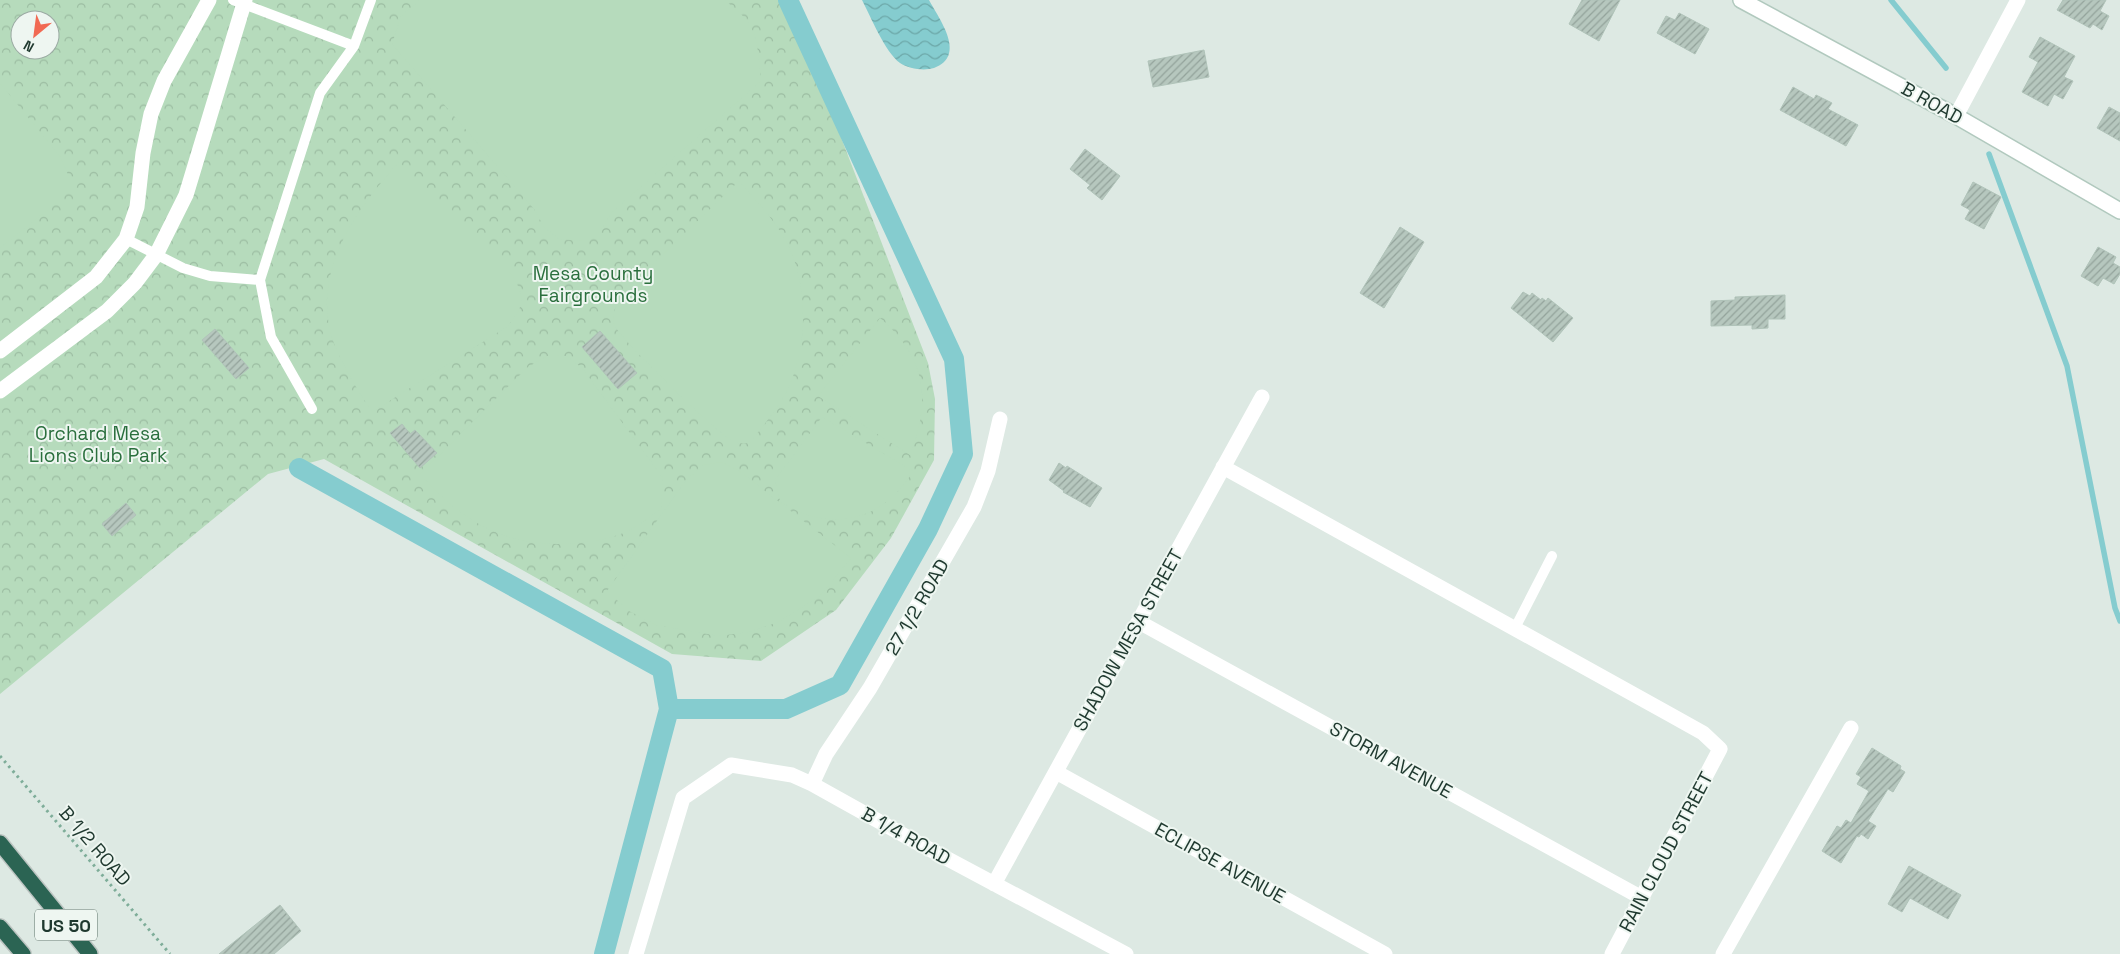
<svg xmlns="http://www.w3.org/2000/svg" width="2120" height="954" font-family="'Space Grotesk',sans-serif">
	<defs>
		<pattern id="park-crowns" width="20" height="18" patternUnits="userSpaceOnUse" patternTransform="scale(1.25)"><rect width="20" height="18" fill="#b6dbbc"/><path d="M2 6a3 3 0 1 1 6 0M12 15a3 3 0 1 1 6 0" fill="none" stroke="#9cbda2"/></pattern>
		<pattern id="water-waves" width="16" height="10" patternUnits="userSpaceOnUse" patternTransform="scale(1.25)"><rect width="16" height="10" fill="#85cccf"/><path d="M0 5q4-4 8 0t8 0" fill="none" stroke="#6ca7a8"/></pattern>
		<pattern id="building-hatch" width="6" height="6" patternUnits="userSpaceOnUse" patternTransform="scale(1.25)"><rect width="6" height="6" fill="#b6c7be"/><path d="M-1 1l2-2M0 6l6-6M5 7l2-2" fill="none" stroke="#93a39b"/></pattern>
	</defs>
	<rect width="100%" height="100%" fill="#dde9e3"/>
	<!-- park -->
	<path fill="url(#park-crowns)" fill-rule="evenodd" d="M 0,0 L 788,0 L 928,363 L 935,399 L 934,460 L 891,538 L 836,610 L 761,661 L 672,654 L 324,459 L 268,474 L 0,694 ZM 20,20 L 50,20 L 50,50 L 20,50 Z"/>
	<!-- garden -->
	<path fill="#b6dbbc" d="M 420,0 L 724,0 C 759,24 757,41 761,81 L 611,213 L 600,232 L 582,241 L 559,239 L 544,227 L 534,209 L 392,44 L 401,16 Z
		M 0,83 L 61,158 L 69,177 L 56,203 L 0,248 Z
		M 399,162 L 513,276 C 526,300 524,305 508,326 L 372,412 C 360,393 347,374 338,353 C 305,281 352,214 399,162 Z
		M 739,181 C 754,198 770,215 782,234 C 807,274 809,336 792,379 C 783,403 765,423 750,443 C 745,443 739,444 734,442 C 720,436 622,341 615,326 C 610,316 617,303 622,294 Z
		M 880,318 C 926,358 932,399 910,455 L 818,396 Z
		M 549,355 L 567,356 L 582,368 L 663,478 L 661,509 C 652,515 643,523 633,528 C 617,538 596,541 578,543 C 509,549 464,524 420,474 L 528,367 Z
		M 822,417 L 913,471 C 883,522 829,534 780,501 L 775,480 Z
		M 721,462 L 738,470 L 851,558 L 820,596 L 778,622 L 749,632 L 719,636 L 656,625 L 629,611 L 607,591 L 686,480 L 704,465 Z"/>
	<!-- water -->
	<path fill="url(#water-waves)" d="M 862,0 L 929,0 C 940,20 967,56 934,68 C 924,71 909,69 900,63 C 885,52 871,17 862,0 Z"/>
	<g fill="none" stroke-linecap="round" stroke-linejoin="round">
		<!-- stream -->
		<path stroke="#85cccf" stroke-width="5.5" d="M 1891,0 L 1946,68
			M 1989,154 L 2067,366 L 2115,608 L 2120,621"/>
		<!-- canal -->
		<path stroke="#85cccf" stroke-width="20" d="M 299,468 L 662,669 L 669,709 L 604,954
			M 669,709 L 786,709 L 840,685 L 928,529 L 963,454 L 954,359 L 788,0"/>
	</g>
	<!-- building -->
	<path fill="url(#building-hatch)" stroke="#b0c3b9" d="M 1582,0 L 1620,0 L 1599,41 L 1569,24 Z
		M 2063,0 L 2106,0 L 2100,11 L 2109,16 L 2102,30 L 2093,24 L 2090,28 L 2057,10 Z
		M 1679,13 L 1709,29 L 1695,54 L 1657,33 L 1666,16 L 1675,20 Z
		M 2040,37 L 2075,56 L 2064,77 L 2073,81 L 2063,99 L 2054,94 L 2048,106 L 2022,92 L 2038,62 L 2029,57 Z
		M 1204,50 L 1209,77 L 1153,87 L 1148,61 Z
		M 1793,87 L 1814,99 L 1816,95 L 1832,103 L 1828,109 L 1858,125 L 1846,146 L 1780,110 Z
		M 2109,107 L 2120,113 L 2120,141 L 2097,128 Z
		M 1085,149 L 1120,176 L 1102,200 L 1087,188 L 1090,185 L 1070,169 Z
		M 1973,182 L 2001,197 L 1984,229 L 1965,219 L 1970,210 L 1961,205 Z
		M 1400,227 L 1424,242 L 1384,308 L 1360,293 Z
		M 2098,247 L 2116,257 L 2113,263 L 2120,267 L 2120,274 L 2114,284 L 2103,278 L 2098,286 L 2081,276 Z
		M 1523,292 L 1530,296 L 1532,293 L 1541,300 L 1542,298 L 1546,301 L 1548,298 L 1573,318 L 1553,342 L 1511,308 Z
		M 1785,295 L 1785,319 L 1768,319 L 1768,328 L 1752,329 L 1752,325 L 1711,326 L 1711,301 L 1735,300 L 1735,297 Z
		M 215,329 L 249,368 L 236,379 L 202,340 Z
		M 600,331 L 637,373 L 618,389 L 582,347 Z
		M 402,424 L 410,434 L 415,430 L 437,453 L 420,468 L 390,433 Z
		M 1059,463 L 1066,468 L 1067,466 L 1102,488 L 1090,507 L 1063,492 L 1064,491 L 1049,480 Z
		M 126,503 L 136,515 L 112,536 L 102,524 Z
		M 1872,748 L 1901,766 L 1900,769 L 1905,772 L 1893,792 L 1888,789 L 1868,821 L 1876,826 L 1868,839 L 1861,834 L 1859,837 L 1857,836 L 1841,863 L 1822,851 L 1837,826 L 1841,828 L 1846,820 L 1851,823 L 1869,791 L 1857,784 L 1861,777 L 1856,774 Z
		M 1909,866 L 1961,895 L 1948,919 L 1910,898 L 1902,912 L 1888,904 Z
		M 280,905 L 301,931 L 274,954 L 219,954 Z"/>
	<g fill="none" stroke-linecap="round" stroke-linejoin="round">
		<defs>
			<path id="secondary" d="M 1741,0 L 1956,116 L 2120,211"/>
			<path id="highway" d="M 0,843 L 90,954
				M 0,927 L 23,954"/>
		</defs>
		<!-- secondary casing -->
		<use href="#secondary" stroke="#b1c9be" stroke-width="18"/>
		<!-- highway casing -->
		<use href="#highway" stroke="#bcc4c1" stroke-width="18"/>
		<!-- path -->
		<path stroke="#7ead99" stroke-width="3" stroke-dasharray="2.5 4" stroke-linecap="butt" d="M 0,756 L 170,954"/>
		<!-- lane -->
		<path stroke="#fff" stroke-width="10" d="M 233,0 L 354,46
			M 126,239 L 183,268 L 210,276 L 260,280
			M 312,409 L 271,337 L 260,280 L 320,93 L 354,46 L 371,0
			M 1515,628 L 1552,556"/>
		<!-- street -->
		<path stroke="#fff" stroke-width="15" d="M 1956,116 L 2018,0
			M 0,351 L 96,277 L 126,239 L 137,207 L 143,153 L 151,114 L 164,81 L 209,0
			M 0,391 L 107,311 L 135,283 L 156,255 L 186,195 L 245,0
			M 1223,467 L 1669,714 L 1703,733 L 1720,749 L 1612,954
			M 1139,622 L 1642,898
			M 1056,772 L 1385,954
			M 812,784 L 826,754 L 870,688 L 974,507 L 988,471 L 1000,419
			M 994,884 L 1262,397
			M 636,954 L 683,798 L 731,765 L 792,775 L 812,784 L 916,842 L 1126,954
			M 1723,954 L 1851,728"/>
		<!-- secondary -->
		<use href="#secondary" stroke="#fff" stroke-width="15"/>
		<!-- highway -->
		<use href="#highway" stroke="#2b6453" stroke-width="15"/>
	</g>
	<g text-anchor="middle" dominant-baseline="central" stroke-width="4" stroke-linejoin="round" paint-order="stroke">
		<!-- shield labels -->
		<rect fill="#eef6f1" stroke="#5d7269" stroke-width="1" x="35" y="909.5" width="62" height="31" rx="4"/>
		<g font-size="18" font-weight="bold" fill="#1f392f">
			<text x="66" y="925">US 50</text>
		</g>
		<!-- street labels -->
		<g font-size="19" fill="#1f392f" stroke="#eef6f1">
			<text transform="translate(1932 103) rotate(29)">B ROAD</text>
			<text transform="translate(917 607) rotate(-60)">27 1/2 ROAD</text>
			<text transform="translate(1128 640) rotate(-61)">SHADOW MESA STREET</text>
			<text transform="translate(1391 760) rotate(29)">STORM AVENUE</text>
			<text transform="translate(906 836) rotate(29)">B 1/4 ROAD</text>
			<text transform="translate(95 846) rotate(49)">B 1/2 ROAD</text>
			<text transform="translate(1666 852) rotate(-62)">RAIN CLOUD STREET</text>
			<text transform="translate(1220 863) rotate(29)">ECLIPSE AVENUE</text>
		</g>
		<!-- park labels -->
		<g font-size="19" fill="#2a6f3d" stroke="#eef6f1">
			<text x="593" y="273">Mesa County<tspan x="593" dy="22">Fairgrounds</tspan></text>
			<text x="98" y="433">Orchard Mesa<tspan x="98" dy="22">Lions Club Park</tspan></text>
		</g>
	</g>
	<!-- north arrow -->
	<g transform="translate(35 35) rotate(209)"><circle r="24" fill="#eef6f1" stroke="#9baaa3"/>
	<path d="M0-4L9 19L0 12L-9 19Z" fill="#f16a53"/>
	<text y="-8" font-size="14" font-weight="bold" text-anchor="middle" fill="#1f392f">N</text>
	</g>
</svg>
